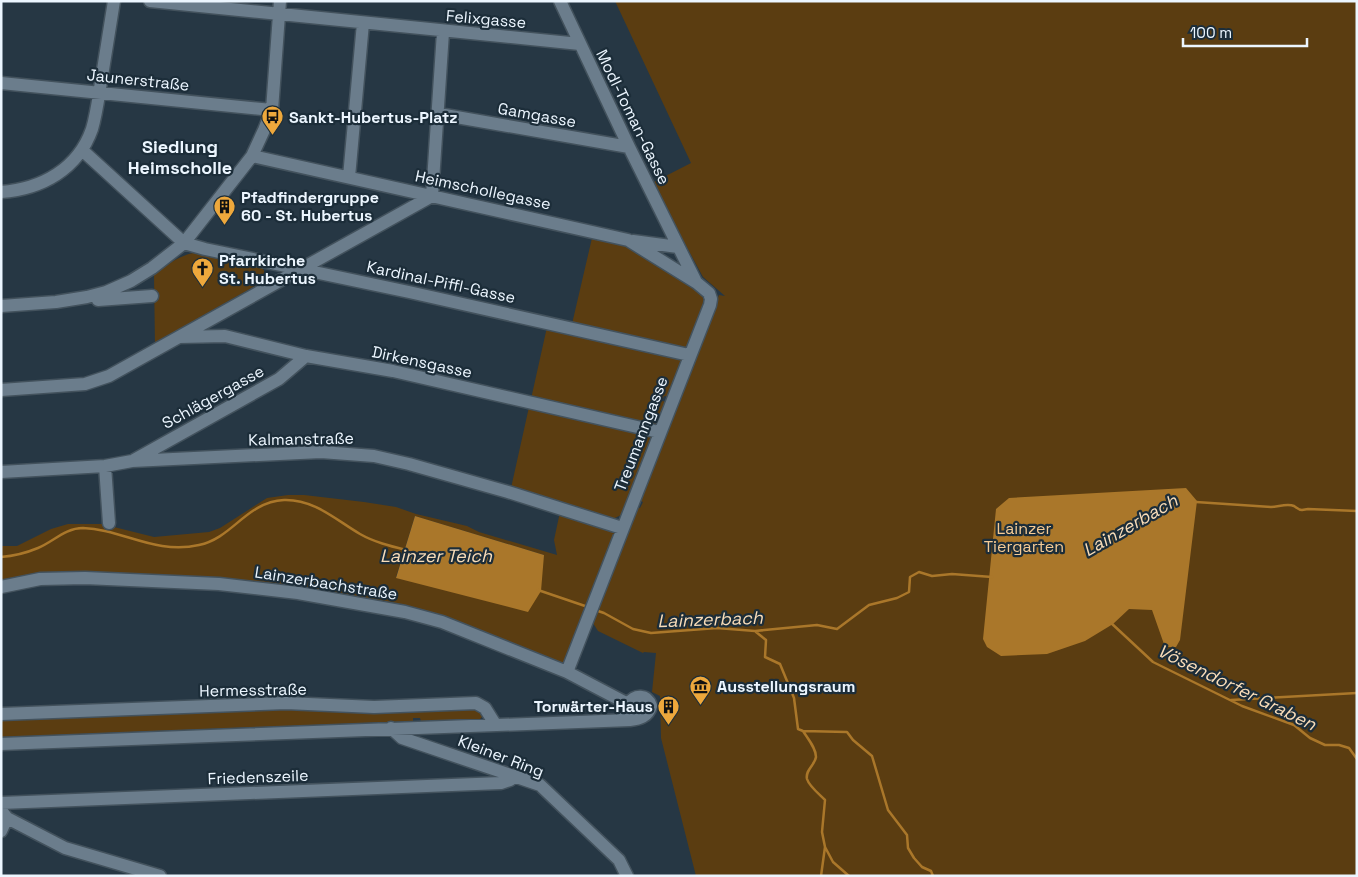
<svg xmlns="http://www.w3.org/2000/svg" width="1358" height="877" font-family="'Space Grotesk',sans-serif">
	<rect width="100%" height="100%" fill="#263744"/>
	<!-- green -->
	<path fill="#5b3d11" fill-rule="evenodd" d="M 615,1 L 1357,1 L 1357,876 L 696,876 L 661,738 L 660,696 L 652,692 L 656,653 L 644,652 L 643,653 L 598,631 L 591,620 L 636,506 L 640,508 L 643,502 L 639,500 L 719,295 L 725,296 L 703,277 L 652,183 L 691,163 Z
		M 592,238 L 624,245 L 703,293 L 705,302 L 689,346 L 684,349 L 572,324 Z
		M 193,253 L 262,268 C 266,273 267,275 264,281 L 202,316 L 202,318 L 155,347 L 154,274 C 166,266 178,256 193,253 Z
		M 547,327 L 681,357 L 683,361 L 669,397 L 664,396 L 662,401 L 667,402 L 656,426 L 531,399 Z
		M 529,407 L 650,434 L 652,439 L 621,515 L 613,519 L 511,488 Z
		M 288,495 L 304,495 L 364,502 L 396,507 L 416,514 L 467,526 L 479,532 L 557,555 L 554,540 L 560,512 L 612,528 L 615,536 L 582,616 L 583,617 L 565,664 L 561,664 L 462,626 L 252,583 L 1,584 L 1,546 L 17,546 L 51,529 L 68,524 L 102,524 L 154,537 L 209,532 L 220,528 L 267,498 ZM 415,516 L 544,555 L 396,577 Z
		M 290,706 L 477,707 L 483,713 L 482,717 L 480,719 L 421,721 L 420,718 L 413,718 L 413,721 L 1,737 L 1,718 Z"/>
	<!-- water -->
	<path fill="#aa772a" d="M 1186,488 L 1197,501 L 1180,640 L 1176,647 L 1165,647 L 1152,610 L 1129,609 L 1113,624 L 1085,641 L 1047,654 L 1001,656 L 987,647 L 983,639 L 996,509 L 1009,498 Z
		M 415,516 L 544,555 L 541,591 L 528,612 L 396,578 Z"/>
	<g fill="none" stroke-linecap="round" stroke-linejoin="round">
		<!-- stream -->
		<path stroke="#aa772a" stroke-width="2.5" d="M 1196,502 L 1271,507 C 1278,507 1287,503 1294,506 C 1297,508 1299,510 1302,510 L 1308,509 L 1357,511
			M 1,557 C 14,556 26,553 38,548 C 53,542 65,528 83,528 C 122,529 155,555 199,545 C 233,538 246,502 284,500 C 314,499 336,520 360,534 C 374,542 390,546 406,550
			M 538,590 L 588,607
			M 595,610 L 604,613 L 633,629 L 651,633 L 717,628 L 755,631 L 817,625 L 837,629 L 869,605 L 897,598 L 909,592 L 910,577 L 919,572 L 932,576 L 952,574 L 992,577
			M 1110,622 L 1153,662 L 1242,706 L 1294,725 L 1310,738 L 1325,745 L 1339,745 L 1349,748 L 1357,759
			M 756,632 L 766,640 L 765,657 L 780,664 L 794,698 L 798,729 L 803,731 L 847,732 L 853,740 L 872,756 L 888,810 L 907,835 L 908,848 L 914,858 L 922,867 L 931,871 L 933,876
			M 1231,700 L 1357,693
			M 803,731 C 808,739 816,748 816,757 C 815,765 805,770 807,779 C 809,786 819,794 825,800 L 822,832 L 825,847 L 821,876
			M 825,847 L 833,862 L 849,876"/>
		<defs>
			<path id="minor" d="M 150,1 L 580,44
				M 560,1 L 629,147 L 695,280
				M 1,83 L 272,110
				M 439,114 L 629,147
				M 82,150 L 184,243 L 205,249 L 409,292 L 689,355
				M 252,156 L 628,240 L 697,283 L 709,293 L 711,299 L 710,305 L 567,672
				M 349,177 L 363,23
				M 1,192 C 42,189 78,169 92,129 C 97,112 99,93 102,76 C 106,51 110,26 114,1
				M 633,241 L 678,247
				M 98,300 L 152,296
				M 1,306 L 56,302 L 87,297 L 106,292 L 131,281 L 152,268 L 184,243 L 252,156 L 264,130 L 272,110 L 280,1
				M 179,337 L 225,336 L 306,356 L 393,371 L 659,432
				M 1,390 L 85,384 L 109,376 L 432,196 L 443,32
				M 134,460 L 279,379 L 306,356
				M 105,466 L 109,523
				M 1,472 L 105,466 L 132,461 L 321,452 L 374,456 L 409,464 L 508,492 L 622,528
				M 1,587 L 40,579 L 85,578 L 219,584 L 298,593 L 405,612 L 442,622 L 567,672 L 628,704
				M 1,714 L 286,703 L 374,707 L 476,703 L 485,708 L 495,724
				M 391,728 L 402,738 L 540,785 L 619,860 L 627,876
				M 1,744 L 630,720 C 639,719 648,717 651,706 C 647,694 635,694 628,704 C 631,711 626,715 621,719
				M 1,803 L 501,783 L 510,780 L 515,776
				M 1,810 L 7,818 L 65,848 L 160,876
				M 1,831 L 7,818"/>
		</defs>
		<!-- minor casing -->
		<use href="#minor" stroke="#43525d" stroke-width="15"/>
		<!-- minor -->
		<use href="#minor" stroke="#6b7d8c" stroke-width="12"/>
	</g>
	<!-- icons -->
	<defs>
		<symbol id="bus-pin" viewBox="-11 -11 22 30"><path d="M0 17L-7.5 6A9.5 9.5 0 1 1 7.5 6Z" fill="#eea83c" stroke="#1c2d39"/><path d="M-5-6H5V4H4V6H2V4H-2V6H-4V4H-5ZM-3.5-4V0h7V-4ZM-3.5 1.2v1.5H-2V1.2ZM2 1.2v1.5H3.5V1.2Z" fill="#111"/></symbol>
		<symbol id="building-pin" viewBox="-11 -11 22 30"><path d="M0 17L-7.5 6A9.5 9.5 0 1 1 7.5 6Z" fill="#eea83c" stroke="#1c2d39"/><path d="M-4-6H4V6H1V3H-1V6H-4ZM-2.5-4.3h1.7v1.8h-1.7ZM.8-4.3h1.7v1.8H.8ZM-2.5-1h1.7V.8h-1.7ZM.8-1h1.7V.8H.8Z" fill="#111"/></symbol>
		<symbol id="church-pin" viewBox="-11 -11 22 30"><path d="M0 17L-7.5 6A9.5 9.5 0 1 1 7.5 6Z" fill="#eea83c" stroke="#1c2d39"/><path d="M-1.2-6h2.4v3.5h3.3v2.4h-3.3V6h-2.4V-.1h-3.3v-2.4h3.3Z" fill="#111"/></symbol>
		<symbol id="museum-pin" viewBox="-11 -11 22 30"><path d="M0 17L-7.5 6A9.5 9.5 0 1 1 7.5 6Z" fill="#eea83c" stroke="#1c2d39"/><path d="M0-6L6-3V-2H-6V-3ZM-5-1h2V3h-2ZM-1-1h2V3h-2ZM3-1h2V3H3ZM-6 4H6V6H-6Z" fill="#111"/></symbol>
	</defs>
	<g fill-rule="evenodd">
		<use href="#bus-pin" x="260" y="104" width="25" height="34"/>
		<use href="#building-pin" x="212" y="194" width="25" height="34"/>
		<use href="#church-pin" x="190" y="256" width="25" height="34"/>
		<use href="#museum-pin" x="688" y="674" width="25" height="34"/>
		<use href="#building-pin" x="656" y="694" width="25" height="34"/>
	</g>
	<g text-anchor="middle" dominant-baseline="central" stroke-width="4.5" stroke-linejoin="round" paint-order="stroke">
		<!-- street labels -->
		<g font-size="16" fill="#ecf6ff" stroke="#1c2d39">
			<text transform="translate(486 19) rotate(5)">Felixgasse</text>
			<text transform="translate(138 80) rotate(6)">Jaunerstraße</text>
			<text transform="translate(537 115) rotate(10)">Gamgasse</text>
			<text transform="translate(633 117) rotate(64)">Modl-Toman-Gasse</text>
			<text transform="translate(483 190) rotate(12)">Heimschollegasse</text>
			<text transform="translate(441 282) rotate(12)">Kardinal-Piffl-Gasse</text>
			<text transform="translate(422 362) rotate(12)">Dirkensgasse</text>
			<text transform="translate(213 397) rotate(-29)">Schlägergasse</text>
			<text transform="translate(641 434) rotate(-69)">Treumanngasse</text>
			<text transform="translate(301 439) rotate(-1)">Kalmanstraße</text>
			<text transform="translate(326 583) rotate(9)">Lainzerbachstraße</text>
			<text transform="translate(253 690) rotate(-1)">Hermesstraße</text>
			<text transform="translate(501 756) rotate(21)">Kleiner Ring</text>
			<text transform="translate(258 777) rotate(-2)">Friedenszeile</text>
		</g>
		<!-- poi labels -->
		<g font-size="16" font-weight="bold" fill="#ecf6ff" stroke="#1c2d39" text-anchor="start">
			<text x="289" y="117">Sankt-Hubertus-Platz</text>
			<text x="241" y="197">Pfadfindergruppe<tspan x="241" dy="18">60 - St. Hubertus</tspan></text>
			<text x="219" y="260">Pfarrkirche<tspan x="219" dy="18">St. Hubertus</tspan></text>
			<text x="717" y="686">Ausstellungsraum</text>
			<text x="653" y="706" text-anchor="end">Torwärter-Haus</text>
		</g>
		<!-- park labels -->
		<g font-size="16" fill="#f5cb95" stroke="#1c2d39">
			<text x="1024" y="528">Lainzer<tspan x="1024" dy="18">Tiergarten</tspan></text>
		</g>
		<!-- neighbourhood labels -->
		<g font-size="18" font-weight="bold" fill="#ecf6ff" stroke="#1c2d39">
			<text x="180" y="146">Siedlung<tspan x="180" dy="21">Heimscholle</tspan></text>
		</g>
		<!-- water labels -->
		<g font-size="18" font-style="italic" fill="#f9ddb9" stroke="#1c2d39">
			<text transform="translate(1130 525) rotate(-30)">Lainzerbach</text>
			<text x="436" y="555">Lainzer Teich</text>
			<text transform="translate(710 619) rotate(-2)">Lainzerbach</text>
			<text transform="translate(1237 687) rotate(26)">Vösendorfer Graben</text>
		</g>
	</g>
	<!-- border -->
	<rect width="1358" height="877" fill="none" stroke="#ecf6ff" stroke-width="5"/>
	<!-- scale -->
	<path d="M1183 38v8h124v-8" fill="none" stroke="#ecf6ff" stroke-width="2.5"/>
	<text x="1190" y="38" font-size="15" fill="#ecf6ff" stroke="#1c2d39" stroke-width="4" paint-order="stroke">100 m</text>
</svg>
